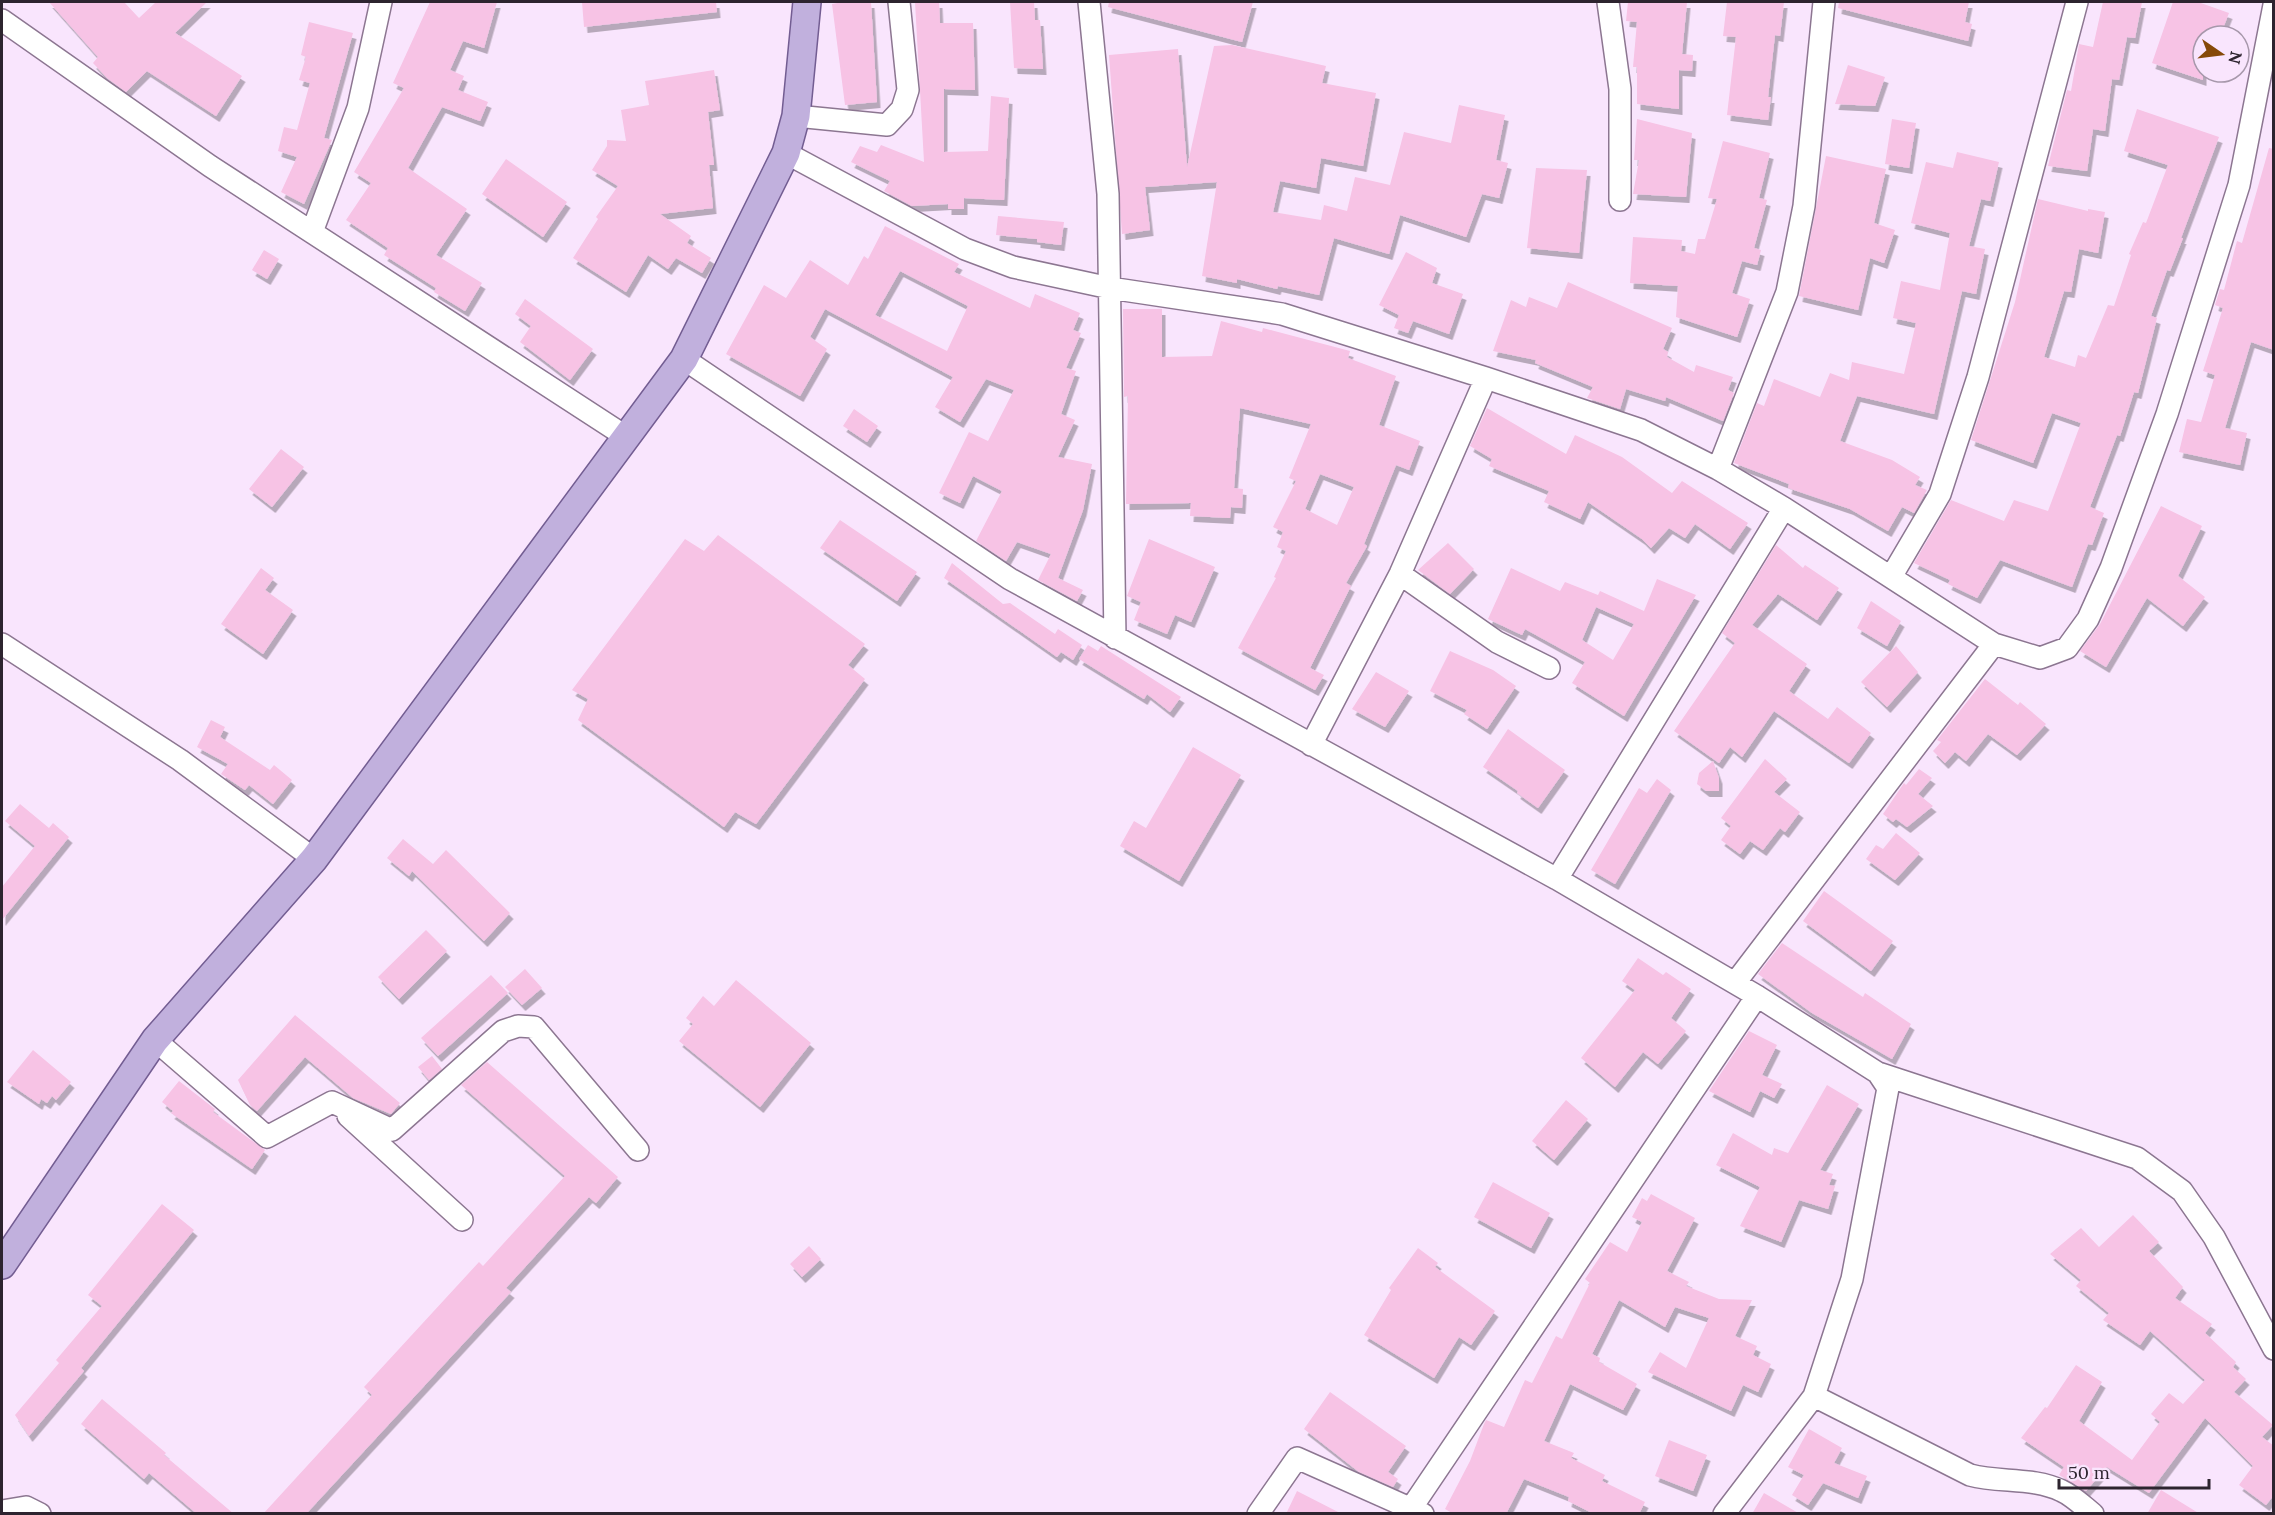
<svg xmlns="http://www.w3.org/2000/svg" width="2275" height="1515" font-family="Lora,serif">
	<defs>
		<filter id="shadow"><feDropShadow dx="3.5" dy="6" stdDeviation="0" flood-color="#0004"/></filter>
	</defs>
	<rect width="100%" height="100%" fill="#f9e5fd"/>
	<!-- building -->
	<path fill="#f7c3e5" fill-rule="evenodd" filter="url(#shadow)" d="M 49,2 L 124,2 L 139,18 L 156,2 L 207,2 L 175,33 L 242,76 L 216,116 L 147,71 L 126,92 L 107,78 L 93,63 L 98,57 Z
		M 430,2 L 497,2 L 484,48 L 463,41 L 450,70 L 464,76 L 458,90 L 488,102 L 480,121 L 442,107 L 408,168 L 467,209 L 436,255 L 482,283 L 465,311 L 434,292 L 436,288 L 384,255 L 388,248 L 346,220 L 371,183 L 354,172 L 404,88 L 393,83 Z
		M 582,2 L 716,2 L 717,12 L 584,27 Z
		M 843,2 L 871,2 L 877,102 L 845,105 L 832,4 Z
		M 915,2 L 939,2 L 940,23 L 973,23 L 975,90 L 944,89 L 944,152 L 988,151 L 991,96 L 1009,98 L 1004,200 L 964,198 L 964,209 L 948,209 L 948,204 L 912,206 L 884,191 L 890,181 L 851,162 L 860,146 L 877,152 L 881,145 L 924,162 Z
		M 1010,2 L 1034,2 L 1035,20 L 1040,20 L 1043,69 L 1014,68 Z
		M 1109,2 L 1253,2 L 1242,42 L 1108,7 Z
		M 1628,2 L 1687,2 L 1682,54 L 1693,55 L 1692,71 L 1679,70 L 1679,109 L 1637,104 L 1637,67 L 1633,67 L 1637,22 L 1626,21 Z
		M 1727,2 L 1784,2 L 1780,36 L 1775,35 L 1768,97 L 1771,97 L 1768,120 L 1727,115 L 1736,37 L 1723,36 Z
		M 1839,2 L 1969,2 L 1965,22 L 1972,24 L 1968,41 L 1838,8 Z
		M 2103,2 L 2142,2 L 2135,38 L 2127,37 L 2119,80 L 2112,79 L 2105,131 L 2093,129 L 2087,171 L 2048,166 L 2067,90 L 2071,91 L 2079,44 L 2093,47 Z
		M 2173,2 L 2198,2 L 2229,13 L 2220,36 L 2203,36 L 2203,80 L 2152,63 Z
		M 309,22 L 353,33 L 324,138 L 332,140 L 304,204 L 281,192 L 297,157 L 278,151 L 284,127 L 297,130 L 310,83 L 299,80 L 306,57 L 301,55 Z
		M 1232,45 L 1326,66 L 1322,83 L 1376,93 L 1363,166 L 1321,158 L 1316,188 L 1280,181 L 1273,212 L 1321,220 L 1324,205 L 1347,211 L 1355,177 L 1390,185 L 1404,132 L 1451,143 L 1459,105 L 1505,115 L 1496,160 L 1508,163 L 1499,198 L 1482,194 L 1466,237 L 1400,215 L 1389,254 L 1334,238 L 1319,295 L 1278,286 L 1277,289 L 1237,279 L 1237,283 L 1202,276 L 1217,182 L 1145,187 L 1150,230 L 1122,234 L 1109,55 L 1178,49 L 1187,167 L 1214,46 Z
		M 1848,65 L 1885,77 L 1875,106 L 1835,104 Z
		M 714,70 L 720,110 L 708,112 L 714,165 L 709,165 L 713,208 L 660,214 L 691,236 L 687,243 L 711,258 L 702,273 L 676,258 L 668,269 L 648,255 L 626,292 L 573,258 L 598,219 L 596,217 L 618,186 L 592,170 L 607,146 L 607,140 L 626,141 L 621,110 L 649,105 L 645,81 Z
		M 2137,109 L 2219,137 L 2181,238 L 2183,238 L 2170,271 L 2167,270 L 2151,316 L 2157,318 L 2138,393 L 2134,392 L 2120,436 L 2117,435 L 2090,507 L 2104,513 L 2092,545 L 2088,544 L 2072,587 L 2000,560 L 1977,598 L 1948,584 L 1950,580 L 1914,563 L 1951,500 L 2004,521 L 2014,500 L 2048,511 L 2081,423 L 2052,413 L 2033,463 L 1971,440 L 2015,302 L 2038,199 L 2088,211 L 2088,209 L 2105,212 L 2098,253 L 2079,249 L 2071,292 L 2064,291 L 2044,357 L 2075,367 L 2078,355 L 2086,358 L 2108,305 L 2114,306 L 2131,255 L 2129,254 L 2143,222 L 2146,223 L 2168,165 L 2124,151 Z
		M 1637,119 L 1692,133 L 1686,197 L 1633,194 L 1639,160 L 1634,160 Z
		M 1892,119 L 1916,123 L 1909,168 L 1885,164 Z
		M 1723,141 L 1770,153 L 1759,198 L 1767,200 L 1754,248 L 1761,250 L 1757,265 L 1742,261 L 1732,293 L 1750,299 L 1737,337 L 1676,317 L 1678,286 L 1630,283 L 1633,237 L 1682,240 L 1681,251 L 1695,254 L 1698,239 L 1705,239 L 1717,199 L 1708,198 Z
		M 2269,148 L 2274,149 L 2274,350 L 2251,342 L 2225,428 L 2247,433 L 2240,465 L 2179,452 L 2187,419 L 2201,422 L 2215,375 L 2203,371 L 2223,308 L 2215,305 L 2220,289 L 2224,290 L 2237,241 L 2242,243 Z
		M 1957,152 L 1999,162 L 1990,201 L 1981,199 L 1969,246 L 1985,249 L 1976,294 L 1962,291 L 1934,414 L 1857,396 L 1840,441 L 1892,460 L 1920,477 L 1915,485 L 1927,490 L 1914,513 L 1902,507 L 1888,531 L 1850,509 L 1788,488 L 1789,484 L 1734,463 L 1757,403 L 1764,406 L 1774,379 L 1820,397 L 1830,373 L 1849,380 L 1852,362 L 1904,374 L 1916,323 L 1893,318 L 1901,281 L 1940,290 L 1950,233 L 1911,223 L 1926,162 L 1953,168 Z
		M 1826,156 L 1886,169 L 1874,223 L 1895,230 L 1884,263 L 1870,258 L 1858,310 L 1799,296 Z
		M 506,159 L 567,202 L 543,237 L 482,194 Z
		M 1536,168 L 1587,170 L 1579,253 L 1527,248 Z
		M 998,216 L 1064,222 L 1061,245 L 1037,242 L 1037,239 L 996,235 Z
		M 885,226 L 959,264 L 954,272 L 1030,308 L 1035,294 L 1080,313 L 1073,330 L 1081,333 L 1066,368 L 1076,371 L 1061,414 L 1075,420 L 1058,457 L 1092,464 L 1083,510 L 1058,578 L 1083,590 L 1077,601 L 1038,580 L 1051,554 L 1017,542 L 1006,561 L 976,541 L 1002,491 L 973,476 L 960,503 L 939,493 L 969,432 L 988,441 L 1014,390 L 986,379 L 960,422 L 935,407 L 953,377 L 825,309 L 810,337 L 827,349 L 800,396 L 726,354 L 764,285 L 786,298 L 810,260 L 848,285 L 864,256 L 868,259 ZM 900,271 L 968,306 L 947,351 L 875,315 Z
		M 264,250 L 279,259 L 267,279 L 252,270 Z
		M 1406,252 L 1437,268 L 1432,283 L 1463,294 L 1449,334 L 1413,321 L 1408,333 L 1394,328 L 1399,315 L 1379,305 Z
		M 1568,282 L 1672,328 L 1663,349 L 1668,352 L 1667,357 L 1694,372 L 1696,365 L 1733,377 L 1728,390 L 1734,393 L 1723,421 L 1666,397 L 1665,401 L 1626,389 L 1620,409 L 1587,398 L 1593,387 L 1535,363 L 1536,360 L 1493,351 L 1511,300 L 1526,307 L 1529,297 L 1557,308 Z
		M 525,299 L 593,349 L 570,380 L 520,342 L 531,326 L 515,314 Z
		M 1123,309 L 1162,309 L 1162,357 L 1212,356 L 1221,321 L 1262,332 L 1263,328 L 1350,351 L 1348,358 L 1396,376 L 1379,425 L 1420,441 L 1409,470 L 1396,465 L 1364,544 L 1367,546 L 1346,583 L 1351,586 L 1310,668 L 1324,675 L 1315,690 L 1238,648 L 1276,578 L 1274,577 L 1286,551 L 1277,547 L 1283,532 L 1273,527 L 1296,481 L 1289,478 L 1311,424 L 1240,408 L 1234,488 L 1243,489 L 1242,508 L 1231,507 L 1230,518 L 1190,516 L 1191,503 L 1126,504 L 1128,396 L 1124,397 ZM 1320,474 L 1354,487 L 1337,525 L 1305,509 Z
		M 1487,408 L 1566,454 L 1575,435 L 1622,457 L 1672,493 L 1682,481 L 1748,523 L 1730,549 L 1695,524 L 1685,538 L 1669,528 L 1651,548 L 1642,539 L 1588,502 L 1580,519 L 1544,502 L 1549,491 L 1489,466 L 1492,459 L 1470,446 Z
		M 854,409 L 878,426 L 867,442 L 843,426 Z
		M 281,449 L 304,467 L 272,507 L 249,489 Z
		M 2161,506 L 2202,526 L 2178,576 L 2205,597 L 2183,626 L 2147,598 L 2106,667 L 2080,651 L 2100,624 Z
		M 840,520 L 917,572 L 897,601 L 820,548 Z
		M 718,535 L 865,644 L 848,665 L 865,679 L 756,824 L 735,812 L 724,827 L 578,720 L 588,699 L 572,690 L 685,539 L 704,551 Z
		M 1149,539 L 1215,567 L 1191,622 L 1175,615 L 1167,634 L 1134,620 L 1141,602 L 1127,596 Z
		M 1448,543 L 1474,569 L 1450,594 L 1418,570 Z
		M 1776,545 L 1803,568 L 1805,565 L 1839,588 L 1817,620 L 1778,594 L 1752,625 L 1807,664 L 1789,691 L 1828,719 L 1837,707 L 1871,733 L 1849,763 L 1774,711 L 1742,757 L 1730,747 L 1719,763 L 1674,731 L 1735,643 L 1722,633 Z
		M 952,563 L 1003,604 L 1010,603 L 1055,634 L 1058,629 L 1082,645 L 1073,660 L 1061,652 L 1057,657 L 944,578 Z
		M 261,568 L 274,578 L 265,590 L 293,610 L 263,654 L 221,624 Z
		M 1511,568 L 1560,591 L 1565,582 L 1598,595 L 1600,591 L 1644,611 L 1657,579 L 1696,595 L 1624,716 L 1572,683 L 1585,662 L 1525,629 L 1522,635 L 1488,619 ZM 1596,607 L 1634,624 L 1613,660 L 1582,640 Z
		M 1871,601 L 1901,621 L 1887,646 L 1857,628 Z
		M 1088,645 L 1098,651 L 1101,646 L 1181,697 L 1170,712 L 1147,694 L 1144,699 L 1079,659 Z
		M 1896,646 L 1918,672 L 1887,707 L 1861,682 Z
		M 1450,651 L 1493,670 L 1516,686 L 1487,729 L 1464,714 L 1467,710 L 1430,691 Z
		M 1376,672 L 1409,691 L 1385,727 L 1352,709 Z
		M 1985,679 L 2018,705 L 2020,702 L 2046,724 L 2017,755 L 1988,734 L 1966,761 L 1955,752 L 1945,763 L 1933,751 L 1941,742 L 1937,740 Z
		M 211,720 L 225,727 L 220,737 L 270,770 L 274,765 L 292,780 L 273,804 L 249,785 L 245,790 L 221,774 L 228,764 L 197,747 Z
		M 1508,729 L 1565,770 L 1538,808 L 1517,793 L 1518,791 L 1483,767 Z
		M 1193,747 L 1241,775 L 1179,881 L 1120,846 L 1134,821 L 1146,828 Z
		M 1765,759 L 1787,779 L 1774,792 L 1800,812 L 1785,832 L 1780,828 L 1763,850 L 1750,841 L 1740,854 L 1721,840 L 1731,826 L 1721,818 Z
		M 1713,761 L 1719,778 L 1719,791 L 1706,791 L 1697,784 L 1699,773 Z
		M 1919,769 L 1932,778 L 1918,794 L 1933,806 L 1907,827 L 1896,819 L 1893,822 L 1883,814 L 1904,783 L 1906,785 Z
		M 1657,779 L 1671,790 L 1615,884 L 1591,870 L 1639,788 L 1647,793 Z
		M 20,804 L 49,828 L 53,823 L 69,837 L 2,920 L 2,887 L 35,846 L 5,821 Z
		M 1896,833 L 1920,853 L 1895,880 L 1866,859 L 1876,845 L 1883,849 Z
		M 403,839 L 433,864 L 446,850 L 510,913 L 484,941 L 412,871 L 409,876 L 387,858 Z
		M 1824,891 L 1893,941 L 1871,971 L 1803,921 Z
		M 426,930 L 447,951 L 399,999 L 378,977 Z
		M 1782,943 L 1863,997 L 1865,993 L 1911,1024 L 1892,1059 L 1812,1013 L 1758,974 Z
		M 1638,958 L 1663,975 L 1666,972 L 1691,989 L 1671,1018 L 1686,1031 L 1658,1064 L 1643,1052 L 1615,1087 L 1581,1058 L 1635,990 L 1622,981 Z
		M 525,969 L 542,988 L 522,1005 L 505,987 Z
		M 491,975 L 508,993 L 438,1056 L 421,1038 Z
		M 736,980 L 811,1043 L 760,1107 L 679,1041 L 693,1024 L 686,1018 L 703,996 L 714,1006 Z
		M 295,1015 L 400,1103 L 391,1114 L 353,1098 L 305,1057 L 257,1111 L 250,1105 L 238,1080 Z
		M 1749,1031 L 1777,1045 L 1762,1075 L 1782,1084 L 1774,1098 L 1760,1091 L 1750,1112 L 1709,1091 Z
		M 33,1050 L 71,1082 L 56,1100 L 52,1096 L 47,1103 L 41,1099 L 39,1104 L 7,1082 Z
		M 432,1056 L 442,1069 L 429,1080 L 418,1067 Z
		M 487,1062 L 618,1177 L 596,1203 L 589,1197 L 506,1288 L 511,1292 L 306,1514 L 263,1514 L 372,1395 L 364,1387 L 479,1262 L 483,1266 L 565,1176 L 461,1085 Z
		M 179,1081 L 215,1109 L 213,1112 L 265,1150 L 252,1169 L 171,1113 L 173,1111 L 162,1102 Z
		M 1827,1085 L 1859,1104 L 1820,1170 L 1833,1174 L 1829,1185 L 1835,1186 L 1828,1209 L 1799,1200 L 1781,1242 L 1740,1226 L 1760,1187 L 1716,1165 L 1733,1133 L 1772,1155 L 1774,1148 L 1788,1153 Z
		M 1566,1100 L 1588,1119 L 1554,1160 L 1532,1141 Z
		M 1493,1182 L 1550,1213 L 1531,1248 L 1474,1217 Z
		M 1651,1194 L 1695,1218 L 1667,1271 L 1689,1282 L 1686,1286 L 1719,1299 L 1752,1300 L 1735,1336 L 1757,1346 L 1753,1355 L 1771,1364 L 1758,1392 L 1743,1385 L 1731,1411 L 1648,1372 L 1660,1352 L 1686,1368 L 1709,1318 L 1675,1307 L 1665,1327 L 1619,1300 L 1592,1354 L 1600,1358 L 1599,1362 L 1637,1384 L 1623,1410 L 1570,1384 L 1544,1441 L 1574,1453 L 1571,1458 L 1605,1475 L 1602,1481 L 1645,1502 L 1639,1514 L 1594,1514 L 1568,1501 L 1569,1497 L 1524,1479 L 1506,1514 L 1454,1514 L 1445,1509 L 1470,1461 L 1484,1424 L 1486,1420 L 1504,1427 L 1525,1380 L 1532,1383 L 1556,1336 L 1562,1339 L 1590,1283 L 1585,1279 L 1610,1242 L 1627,1252 L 1642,1222 L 1632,1217 L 1642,1198 L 1647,1201 Z
		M 162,1204 L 194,1230 L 81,1368 L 84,1371 L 29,1436 L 15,1415 L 59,1363 L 56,1360 L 102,1306 L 88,1295 Z
		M 2133,1215 L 2159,1242 L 2149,1251 L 2183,1287 L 2175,1298 L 2212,1324 L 2205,1333 L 2236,1362 L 2233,1367 L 2246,1379 L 2234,1392 L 2273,1425 L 2262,1437 L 2274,1446 L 2274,1495 L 2266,1505 L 2239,1485 L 2253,1466 L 2205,1418 L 2149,1493 L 2107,1467 L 2086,1491 L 2059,1475 L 2064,1467 L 2021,1438 L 2045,1407 L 2047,1408 L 2076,1365 L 2102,1382 L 2079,1421 L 2132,1460 L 2160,1422 L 2151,1414 L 2169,1393 L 2183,1404 L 2205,1380 L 2150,1331 L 2140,1345 L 2103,1320 L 2109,1313 L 2076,1286 L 2081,1280 L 2050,1254 L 2081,1228 L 2099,1247 Z
		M 809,1246 L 821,1259 L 802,1277 L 790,1264 Z
		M 1418,1248 L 1438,1263 L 1435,1267 L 1495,1311 L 1471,1345 L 1459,1337 L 1434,1378 L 1364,1335 L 1391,1290 L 1389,1288 Z
		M 1330,1392 L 1406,1446 L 1388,1472 L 1398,1479 L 1393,1487 L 1359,1472 L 1304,1429 Z
		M 102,1399 L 166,1453 L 164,1455 L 234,1514 L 197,1514 L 149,1473 L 144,1479 L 81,1424 Z
		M 1809,1429 L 1842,1448 L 1834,1463 L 1867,1476 L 1858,1498 L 1823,1483 L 1808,1505 L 1792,1495 L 1804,1475 L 1788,1467 Z
		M 1669,1440 L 1707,1455 L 1693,1491 L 1655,1476 Z
		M 2161,1490 L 2200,1514 L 2147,1514 Z
		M 1297,1491 L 1342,1514 L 1286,1514 Z
		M 1764,1493 L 1800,1514 L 1752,1514 Z"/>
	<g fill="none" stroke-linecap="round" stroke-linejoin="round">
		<defs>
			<path id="minor" d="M 1089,2 L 1108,194 L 1115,638
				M 1608,2 L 1620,89 L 1620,200
				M 2,20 L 210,166 L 625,436
				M 796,116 L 887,125 L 902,109 L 908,90 L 899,2
				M 786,153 L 965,249 L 1013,267 L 1110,288 L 1282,314 L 1486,378 L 1641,430 L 1718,469 L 1784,508 L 1994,644 L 2040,658 L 2067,648 L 2088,619 L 2111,568 L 2167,414 L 2239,185 L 2274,5
				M 312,232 L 358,108 L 381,2
				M 684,359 L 1010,579 L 1557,879 L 1757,996 L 1878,1073 L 1888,1088 L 1852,1279 L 1814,1396 L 1724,1514
				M 1718,469 L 1787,292 L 1804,206 L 1824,2
				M 1400,574 L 1497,642 L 1549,668
				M 1891,577 L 1940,494 L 1978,377 L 2077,2
				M 2,644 L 180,760 L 314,859
				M 1311,745 L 1400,574 L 1486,378
				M 1557,879 L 1784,508
				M 1735,983 L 1994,644
				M 155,1040 L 267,1137 L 332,1102 L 392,1130 L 503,1031 L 518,1026 L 534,1027 L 638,1150
				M 1878,1073 L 2137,1158 L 2182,1191 L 2214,1237 L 2274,1349
				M 348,1116 L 462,1220
				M 1814,1396 L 1970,1475 C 2000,1483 2033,1477 2062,1491 C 2073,1496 2083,1506 2093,1514
				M 1412,1507 L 1757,996
				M 2,1511 L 26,1507 L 40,1514
				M 1258,1514 L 1297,1458 L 1423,1514"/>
			<path id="major" d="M 2,1265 L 155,1040 L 314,859 L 684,359 L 786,153 L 796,116 L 807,2"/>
		</defs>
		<!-- minor casing -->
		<use href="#minor" stroke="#8c7691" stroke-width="24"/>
		<!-- major casing -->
		<use href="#major" stroke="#735d92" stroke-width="30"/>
		<!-- minor -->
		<use href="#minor" stroke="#fff" stroke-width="21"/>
		<!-- major -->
		<use href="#major" stroke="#c1b0dd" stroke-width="27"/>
	</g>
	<!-- border -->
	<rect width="2275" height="1515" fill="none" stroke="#2d242f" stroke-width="6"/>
	<!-- north arrow -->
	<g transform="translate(2221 54) rotate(104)"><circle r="28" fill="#f9e5fd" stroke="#a798ab" stroke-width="1.5"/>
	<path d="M0-4.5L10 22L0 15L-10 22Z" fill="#864908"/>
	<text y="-9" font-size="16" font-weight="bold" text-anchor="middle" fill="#2d242f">N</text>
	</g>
	<!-- scale -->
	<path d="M2059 1479v9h150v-9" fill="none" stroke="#2d242f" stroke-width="3"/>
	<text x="2068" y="1479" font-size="18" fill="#2d242f" stroke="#f9e5fd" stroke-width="4.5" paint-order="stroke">50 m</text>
</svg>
